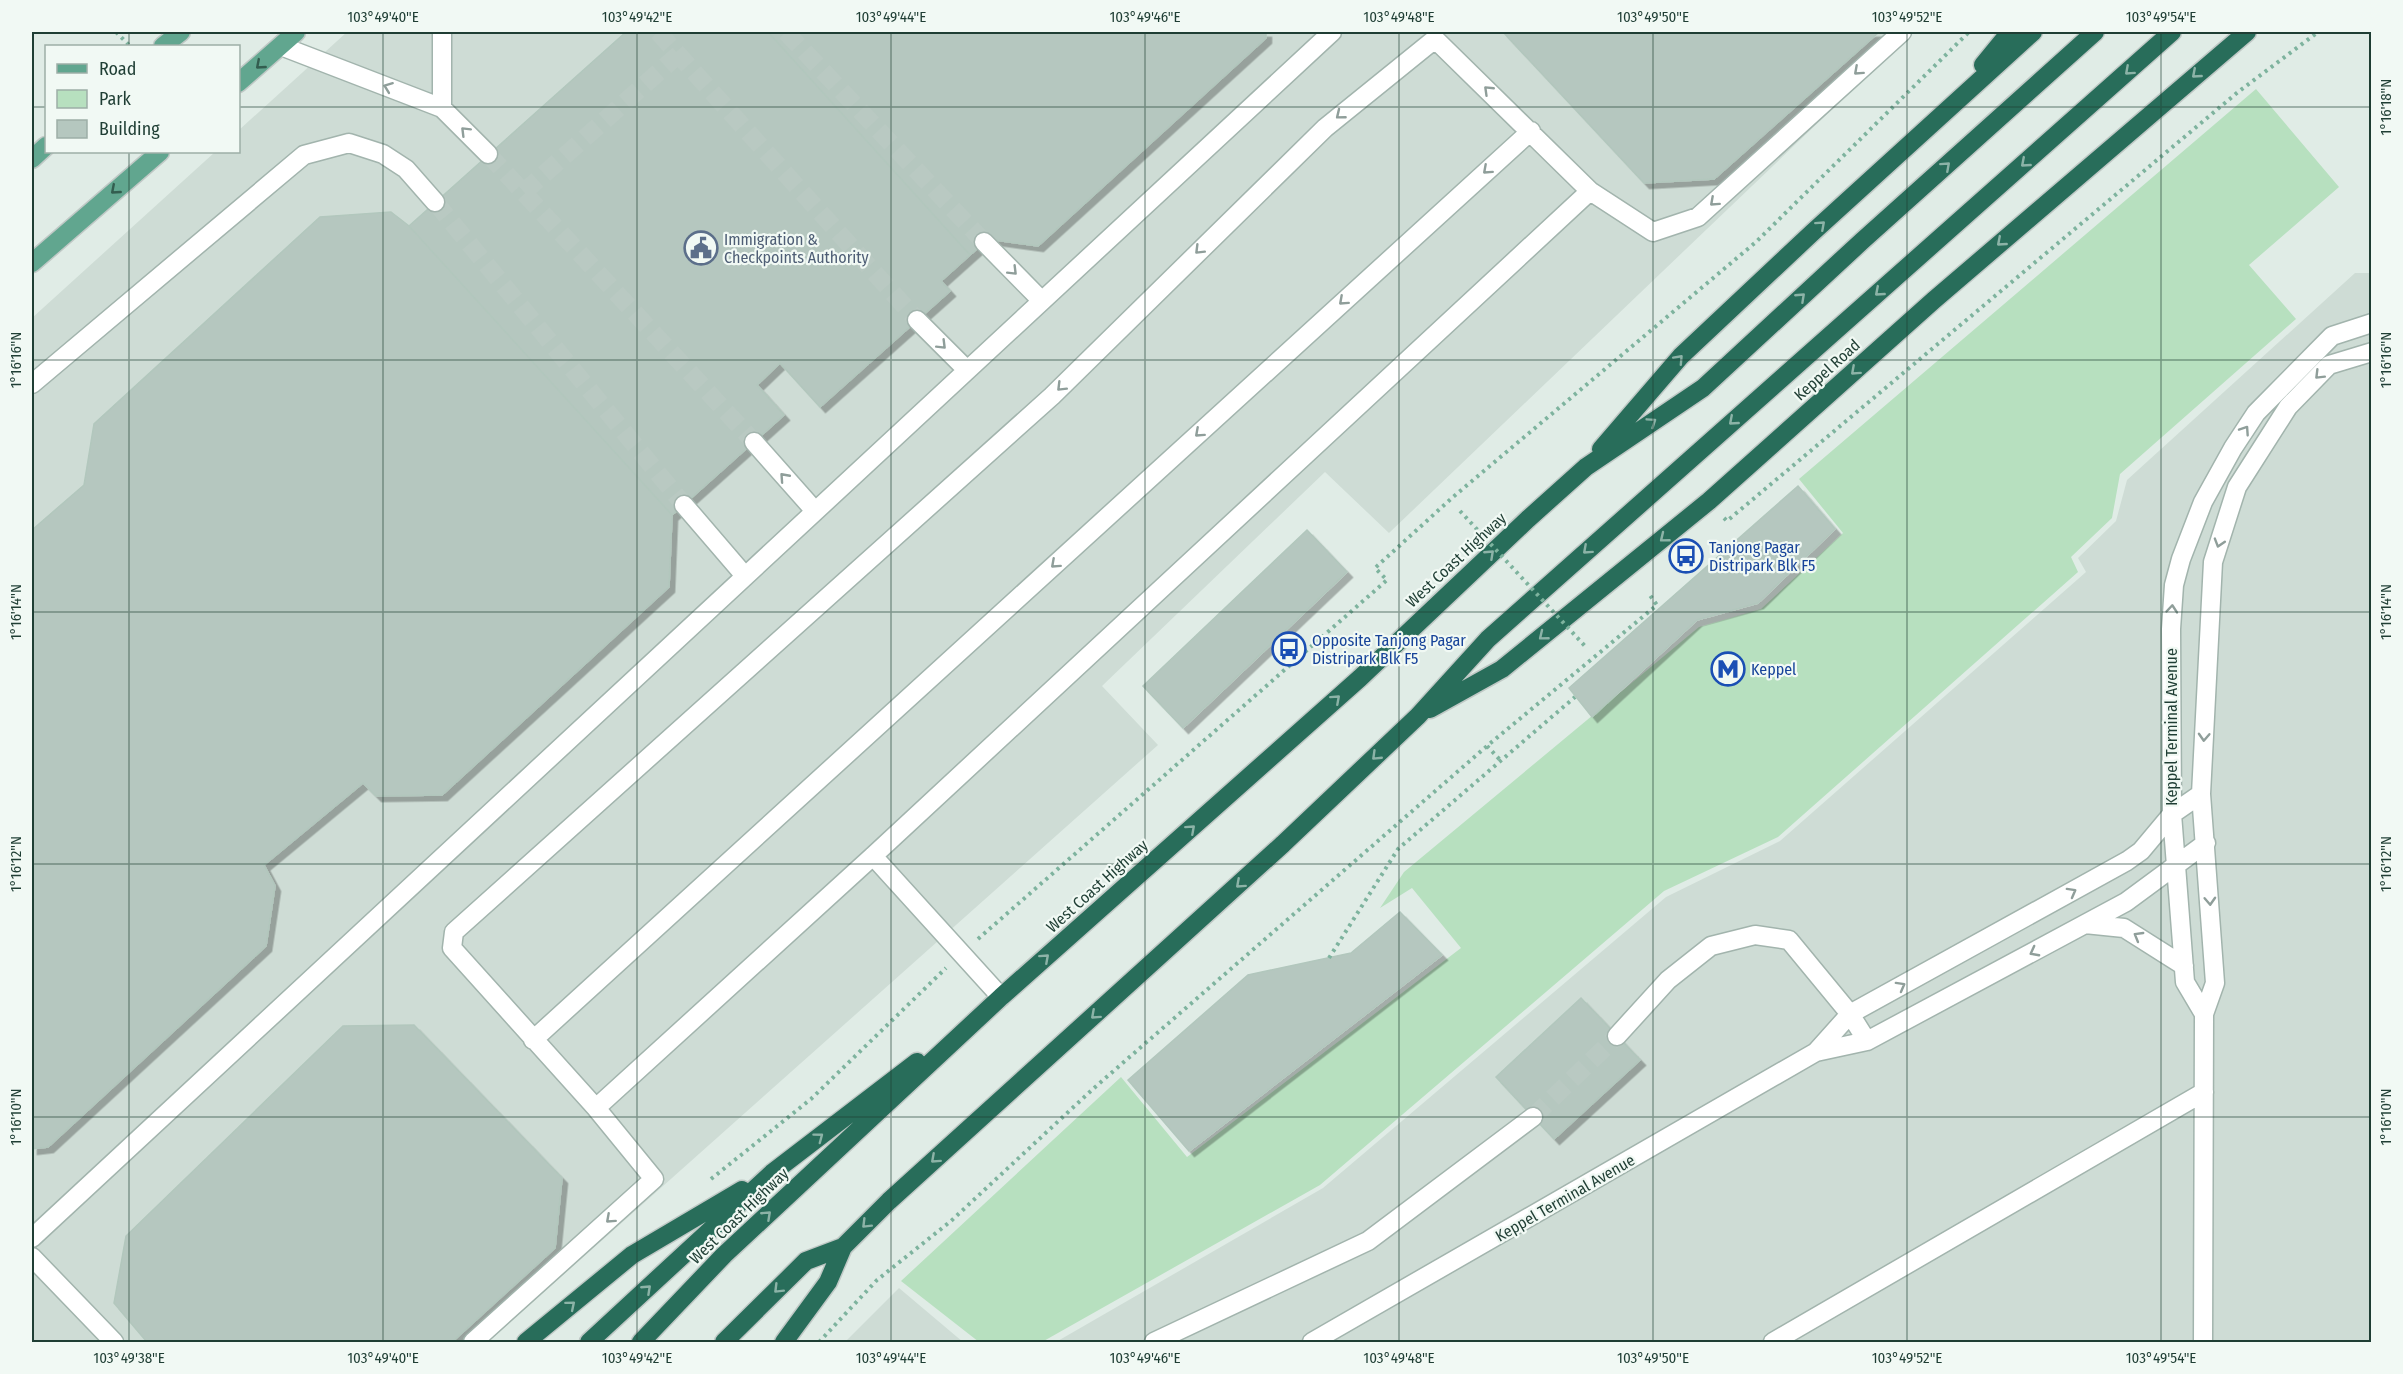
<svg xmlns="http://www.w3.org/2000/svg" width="2403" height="1374" font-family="'Fira Sans Condensed',sans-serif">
	<defs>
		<filter id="shadow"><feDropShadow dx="5.5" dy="5.5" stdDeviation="0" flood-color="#0004"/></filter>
	</defs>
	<rect width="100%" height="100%" fill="#e0ece6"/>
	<!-- built -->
	<path fill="#cedcd5" d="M 347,32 L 1913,32 L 1389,533 L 1325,472 L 1102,686 L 1158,745 L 488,1342 L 32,1342 L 32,318 L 215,152 L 238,152 L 239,130 Z
		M 2355,273 L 2371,273 L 2371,1342 L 1056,1342 L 1323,1188 L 1666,897 L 1780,841 L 2086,572 L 2078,558 L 2116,521 L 2127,480 Z
		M 899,1288 L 963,1342 L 845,1342 Z"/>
	<!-- green -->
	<path fill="#b7e0bf" d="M 2256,89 L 2339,187 L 2249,265 L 2296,319 L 2120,474 L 2112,518 L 2071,557 L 2078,572 L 1778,837 L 1664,891 L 1320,1185 L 1042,1342 L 979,1342 L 901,1281 L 1121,1077 L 1187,1157 L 1461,948 L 1412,888 L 1380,908 L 1404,872 L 1699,627 L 1761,609 L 1843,533 L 1799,479 Z"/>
	<!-- building -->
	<path fill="#b5c7bf" stroke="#b2c7bd" stroke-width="1.5" filter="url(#shadow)" d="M 626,32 L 768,32 L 970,255 L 941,281 L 950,291 L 820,407 L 780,363 L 757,385 L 784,415 L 672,515 L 409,226 Z
		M 768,32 L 1266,32 L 1266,38 L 1038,246 L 988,239 L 970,255 Z
		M 1503,32 L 1879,32 L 1714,179 L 1644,183 Z
		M 391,212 L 409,226 L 672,515 L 669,587 L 442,795 L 376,796 L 363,783 L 264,865 L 275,886 L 266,946 L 48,1147 L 32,1149 L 32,530 L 84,485 L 94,424 L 320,217 Z
		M 1798,486 L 1835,529 L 1758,603 L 1697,620 L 1592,717 L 1569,688 Z
		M 1307,530 L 1347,572 L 1183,728 L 1143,686 Z
		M 1400,912 L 1442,955 L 1189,1151 L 1128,1080 L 1248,975 L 1351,953 Z
		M 1581,998 L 1640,1060 L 1554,1139 L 1496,1077 Z
		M 414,1025 L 562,1178 L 555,1248 L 452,1342 L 147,1342 L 114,1303 L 126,1236 L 343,1026 Z"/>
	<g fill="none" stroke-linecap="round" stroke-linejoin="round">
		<!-- minor-tunnel -->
		<path stroke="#b9c9c2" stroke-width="18" stroke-dasharray="18 9" stroke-linecap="butt" d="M 658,32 L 917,320
			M 786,32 L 984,242
			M 488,154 L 754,442
			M 524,192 L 679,54
			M 435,202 L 684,505
			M 1533,1117 L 1617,1036"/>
		<defs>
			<path id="minor" d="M 442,32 L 442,108
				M 281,46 L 442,108 L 488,154
				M 1590,191 L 1653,232 L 1698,217 L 1902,32
				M 984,242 L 1042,301
				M 917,320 L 967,370
				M 32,384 L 304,155 L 349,143 L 383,154 L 406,169 L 435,202
				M 754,442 L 815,511
				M 684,505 L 745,576
				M 873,856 L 1001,997
				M 2085,924 L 2124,928 L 2184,966
				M 2204,1014 L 2185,982 L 2172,814 L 2171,629 L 2174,585 L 2181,559 L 2203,502 L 2233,448 L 2256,413 L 2332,336 L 2372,323
				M 1617,1036 L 1668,980 L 1711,946 L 1755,935 L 1789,940 L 1850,1014 L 1867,1041
				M 533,1040 L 1531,131
				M 1816,1052 L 1867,1041 L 2085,924 L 2126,902 L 2206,843
				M 32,1238 L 1332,32
				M 32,1257 L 114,1342
				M 473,1342 L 654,1179 L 596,1108 L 452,948 L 454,932 L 1052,396 L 1325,128 L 1435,39 L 1590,191 L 873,856 L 596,1108
				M 1154,1342 L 1368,1241 L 1533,1117
				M 1312,1342 L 1816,1052 L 1850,1014 L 2127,861 L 2141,851 L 2172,814 L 2201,794
				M 1773,1342 L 2204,1092
				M 2203,1342 L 2204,1014 L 2215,983 L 2201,794 L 2213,562 L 2237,487 L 2288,407 L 2329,365 L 2372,352"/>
			<path id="major" d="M 163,46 L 181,32
				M 238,83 L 296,32
				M 32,159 L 46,146
				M 32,263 L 160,152"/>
			<path id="highway" d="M 1983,65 L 2010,32
				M 1601,449 L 1681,356 L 1813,232 L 2033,32
				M 1430,709 L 1502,669 L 1709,501 L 1934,300 L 2247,32
				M 526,1342 L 632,1255 L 742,1190
				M 589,1342 L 772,1173 L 917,1062
				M 641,1342 L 724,1255 L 1001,997 L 1360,678 L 1528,519 L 1586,467 L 1703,388 L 1862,241 L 2095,32
				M 724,1342 L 806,1261 L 843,1247 L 889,1201 L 1283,844 L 1418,716 L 1488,639 L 2172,32
				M 784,1342 L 828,1282 L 843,1247"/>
		</defs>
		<!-- minor casing -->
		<use href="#minor" stroke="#a2b4ad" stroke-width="21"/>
		<!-- major casing -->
		<use href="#major" stroke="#c0c9c6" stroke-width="21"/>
		<!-- highway casing -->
		<use href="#highway" stroke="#c0c9c6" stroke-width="21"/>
		<!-- path -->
		<path stroke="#7eb39e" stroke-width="4" stroke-dasharray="3 4.5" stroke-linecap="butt" d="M 116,32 L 130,46
			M 1724,518 L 1727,521 L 2238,92 L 2318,32
			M 1487,746 L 1501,761
			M 978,939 L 1387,580 L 1375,568 L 1453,497 L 1756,242 L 1969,32
			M 1329,958 L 1398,849 L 1575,697
			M 711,1179 L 811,1099 L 946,968
			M 819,1342 L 877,1280 L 951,1221 L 1094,1088 L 1487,746 L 1657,605 L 1649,594"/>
		<!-- minor -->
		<use href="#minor" stroke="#fff" stroke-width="18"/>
		<!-- major -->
		<use href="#major" stroke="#61a68f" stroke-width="18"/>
		<!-- highway -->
		<use href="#highway" stroke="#286d5a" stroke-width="18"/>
		<!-- path-bridge -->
		<path stroke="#7eb39e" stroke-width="4" stroke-dasharray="3 4.5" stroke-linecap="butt" d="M 1460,511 L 1585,646"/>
	</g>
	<!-- one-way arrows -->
	<defs><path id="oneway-chevron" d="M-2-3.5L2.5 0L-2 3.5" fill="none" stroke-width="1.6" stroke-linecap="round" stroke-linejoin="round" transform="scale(1.5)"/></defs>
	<g stroke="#335d4f">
		<use href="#oneway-chevron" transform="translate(260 65) rotate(139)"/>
		<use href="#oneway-chevron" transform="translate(115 190) rotate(139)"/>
	</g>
	<g stroke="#8f9e9a">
		<use href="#oneway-chevron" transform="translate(1858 71) rotate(138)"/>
		<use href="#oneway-chevron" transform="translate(388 87) rotate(-159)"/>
		<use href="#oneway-chevron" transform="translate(1488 90) rotate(-136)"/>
		<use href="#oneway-chevron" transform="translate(1340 115) rotate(141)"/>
		<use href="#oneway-chevron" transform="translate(465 131) rotate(-135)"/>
		<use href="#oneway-chevron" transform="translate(1487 170) rotate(138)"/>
		<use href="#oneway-chevron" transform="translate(1714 202) rotate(138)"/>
		<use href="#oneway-chevron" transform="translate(1199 250) rotate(135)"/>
		<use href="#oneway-chevron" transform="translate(1013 271) rotate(45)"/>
		<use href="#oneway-chevron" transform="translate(1343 301) rotate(138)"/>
		<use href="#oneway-chevron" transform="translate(942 345) rotate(45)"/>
		<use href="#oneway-chevron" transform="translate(2319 375) rotate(135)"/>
		<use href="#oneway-chevron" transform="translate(1061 387) rotate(135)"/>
		<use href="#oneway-chevron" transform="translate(2245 430) rotate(-56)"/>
		<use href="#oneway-chevron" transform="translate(1199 433) rotate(138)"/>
		<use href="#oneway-chevron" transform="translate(784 477) rotate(-132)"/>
		<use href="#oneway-chevron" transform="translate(2219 543) rotate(107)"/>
		<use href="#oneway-chevron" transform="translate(1055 564) rotate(138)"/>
		<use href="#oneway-chevron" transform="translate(2172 609) rotate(-85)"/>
		<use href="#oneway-chevron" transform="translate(2204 737) rotate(93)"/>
		<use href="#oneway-chevron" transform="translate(2072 892) rotate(-29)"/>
		<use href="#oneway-chevron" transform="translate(2210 901) rotate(87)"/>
		<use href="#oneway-chevron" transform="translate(2138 936) rotate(-150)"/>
		<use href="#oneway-chevron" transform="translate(2034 952) rotate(152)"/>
		<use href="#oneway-chevron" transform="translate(1901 986) rotate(-29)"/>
		<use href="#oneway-chevron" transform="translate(610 1219) rotate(138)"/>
	</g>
	<g stroke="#8cb3a7">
		<use href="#oneway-chevron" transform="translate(2129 71) rotate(138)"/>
		<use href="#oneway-chevron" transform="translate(2196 74) rotate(139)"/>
		<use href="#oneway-chevron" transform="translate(2025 163) rotate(139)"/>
		<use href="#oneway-chevron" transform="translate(1946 166) rotate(-42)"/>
		<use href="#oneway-chevron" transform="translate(1821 225) rotate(-42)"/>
		<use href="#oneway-chevron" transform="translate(2001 242) rotate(139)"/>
		<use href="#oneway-chevron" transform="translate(1879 292) rotate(139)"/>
		<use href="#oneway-chevron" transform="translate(1801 297) rotate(-43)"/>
		<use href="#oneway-chevron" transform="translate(1679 359) rotate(-47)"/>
		<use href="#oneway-chevron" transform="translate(1855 371) rotate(138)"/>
		<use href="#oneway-chevron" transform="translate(1733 421) rotate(139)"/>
		<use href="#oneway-chevron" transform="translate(1652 422) rotate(-34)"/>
		<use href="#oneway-chevron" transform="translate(1664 538) rotate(141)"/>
		<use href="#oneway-chevron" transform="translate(1587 550) rotate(138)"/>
		<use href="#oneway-chevron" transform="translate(1490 554) rotate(-43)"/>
		<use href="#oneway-chevron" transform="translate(1543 636) rotate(141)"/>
		<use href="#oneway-chevron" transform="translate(1336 699) rotate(-42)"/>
		<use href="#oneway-chevron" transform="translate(1376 756) rotate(136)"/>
		<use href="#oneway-chevron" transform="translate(1191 829) rotate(-42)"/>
		<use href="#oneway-chevron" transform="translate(1240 884) rotate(138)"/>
		<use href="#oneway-chevron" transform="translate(1045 958) rotate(-42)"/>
		<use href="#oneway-chevron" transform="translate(1095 1015) rotate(138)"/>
		<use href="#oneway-chevron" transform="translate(819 1137) rotate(-37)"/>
		<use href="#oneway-chevron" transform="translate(935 1159) rotate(138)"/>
		<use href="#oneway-chevron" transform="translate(767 1215) rotate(-43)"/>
		<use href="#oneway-chevron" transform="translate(866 1224) rotate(135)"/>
		<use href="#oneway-chevron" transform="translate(647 1289) rotate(-43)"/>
		<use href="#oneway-chevron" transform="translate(778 1289) rotate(135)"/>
		<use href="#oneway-chevron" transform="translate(571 1305) rotate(-40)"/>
	</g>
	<!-- ticks -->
	<path fill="none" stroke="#1f3e34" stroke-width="1.5" stroke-opacity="0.45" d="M 129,32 L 129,46M 383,32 L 383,1342M 637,32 L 637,1342M 891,32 L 891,1342M 1145,32 L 1145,1342M 1399,32 L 1399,1342M 1653,32 L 1653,1342M 1907,32 L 1907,1342M 2161,32 L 2161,1342M 32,107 L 46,107M 238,107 L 2372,107M 129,152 L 129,1342M 32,360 L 2372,360M 32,612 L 2372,612M 32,864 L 2372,864M 32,1117 L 2372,1117"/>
	<!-- icons -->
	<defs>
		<symbol id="civic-ring" viewBox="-11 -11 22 22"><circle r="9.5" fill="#f1f9f4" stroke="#5c6f8a" stroke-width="1.5"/><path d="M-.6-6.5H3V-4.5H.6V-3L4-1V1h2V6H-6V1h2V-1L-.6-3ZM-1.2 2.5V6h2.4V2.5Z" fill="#5c6f8a"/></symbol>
		<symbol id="bus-ring" viewBox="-11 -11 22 22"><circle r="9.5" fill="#f1f9f4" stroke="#1a4fb4" stroke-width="1.5"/><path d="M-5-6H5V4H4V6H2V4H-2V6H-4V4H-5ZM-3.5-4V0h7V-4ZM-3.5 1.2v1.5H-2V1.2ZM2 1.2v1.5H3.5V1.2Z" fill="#1a4fb4"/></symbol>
		<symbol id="metro-ring" viewBox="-11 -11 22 22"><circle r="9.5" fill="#f1f9f4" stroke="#1a4fb4" stroke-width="1.5"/><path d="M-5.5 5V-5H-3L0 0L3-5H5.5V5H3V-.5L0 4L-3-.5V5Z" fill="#1a4fb4"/></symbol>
	</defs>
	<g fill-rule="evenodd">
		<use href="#civic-ring" x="682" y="229" width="38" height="38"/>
		<use href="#bus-ring" x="1667" y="537" width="38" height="38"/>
		<use href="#bus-ring" x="1270" y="630" width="38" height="38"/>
		<use href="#metro-ring" x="1709" y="650" width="38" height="38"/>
	</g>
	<g text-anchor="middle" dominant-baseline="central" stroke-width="4.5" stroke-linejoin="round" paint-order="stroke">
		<!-- service labels -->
		<g font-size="16" fill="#4e5e75" stroke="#f1f9f4" text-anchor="start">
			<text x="724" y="239">Immigration &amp;<tspan x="724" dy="18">Checkpoints Authority</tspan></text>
		</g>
		<!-- street labels -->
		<g font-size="16" fill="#1f3e34" stroke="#f1f9f4">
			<text transform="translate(1827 370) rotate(-42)">Keppel Road</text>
			<text transform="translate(1456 560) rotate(-43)">West Coast Highway</text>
			<text transform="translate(2171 727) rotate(-90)">Keppel Terminal Avenue</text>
			<text transform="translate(1097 886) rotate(-42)">West Coast Highway</text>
			<text transform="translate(1565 1198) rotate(-30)">Keppel Terminal Avenue</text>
			<text transform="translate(739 1216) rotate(-44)">West Coast Highway</text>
		</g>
		<!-- transit labels -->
		<g font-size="16" fill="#164399" stroke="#f1f9f4" text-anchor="start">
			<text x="1709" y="547">Tanjong Pagar<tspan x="1709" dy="18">Distripark Blk F5</tspan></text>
			<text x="1312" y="640">Opposite Tanjong Pagar<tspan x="1312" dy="18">Distripark Blk F5</tspan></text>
			<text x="1751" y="669">Keppel</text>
		</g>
	</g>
	<!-- border -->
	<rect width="2403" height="1374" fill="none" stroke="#f1f9f4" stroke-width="66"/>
	<!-- legend -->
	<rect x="45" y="45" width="195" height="108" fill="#f1f9f4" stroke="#9daea7" stroke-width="1.5"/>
	<rect x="57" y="64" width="30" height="9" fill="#61a68f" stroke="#9daea7" stroke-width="1.5"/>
	<text x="99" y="75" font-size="18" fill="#1f3e34">Road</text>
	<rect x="57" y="90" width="30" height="18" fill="#b7e0bf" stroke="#9daea7" stroke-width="1.5"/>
	<text x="99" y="105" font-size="18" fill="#1f3e34">Park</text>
	<rect x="57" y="120" width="30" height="18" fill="#b5c7bf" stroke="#9daea7" stroke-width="1.5"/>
	<text x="99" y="135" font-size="18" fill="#1f3e34">Building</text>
	<rect x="33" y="33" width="2337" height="1308" fill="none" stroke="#1f3e34" stroke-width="2"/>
	<g font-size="15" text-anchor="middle" fill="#1f3e34">
		<text x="383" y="22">103°49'40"E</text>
		<text x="637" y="22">103°49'42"E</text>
		<text x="891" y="22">103°49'44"E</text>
		<text x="1145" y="22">103°49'46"E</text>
		<text x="1399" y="22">103°49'48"E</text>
		<text x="1653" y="22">103°49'50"E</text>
		<text x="1907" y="22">103°49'52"E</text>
		<text x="2161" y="22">103°49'54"E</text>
		<text transform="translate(2386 107) rotate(-90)" y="5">1°16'18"N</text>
		<text transform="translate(16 360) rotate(-90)" y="5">1°16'16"N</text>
		<text transform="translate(2386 360) rotate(-90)" y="5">1°16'16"N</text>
		<text transform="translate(16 612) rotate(-90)" y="5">1°16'14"N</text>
		<text transform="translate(2386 612) rotate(-90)" y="5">1°16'14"N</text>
		<text transform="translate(16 864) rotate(-90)" y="5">1°16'12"N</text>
		<text transform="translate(2386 864) rotate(-90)" y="5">1°16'12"N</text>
		<text transform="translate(16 1117) rotate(-90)" y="5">1°16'10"N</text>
		<text transform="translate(2386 1117) rotate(-90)" y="5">1°16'10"N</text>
		<text x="129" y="1363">103°49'38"E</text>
		<text x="383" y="1363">103°49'40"E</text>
		<text x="637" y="1363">103°49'42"E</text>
		<text x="891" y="1363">103°49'44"E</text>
		<text x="1145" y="1363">103°49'46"E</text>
		<text x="1399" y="1363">103°49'48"E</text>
		<text x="1653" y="1363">103°49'50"E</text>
		<text x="1907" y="1363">103°49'52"E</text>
		<text x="2161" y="1363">103°49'54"E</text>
	</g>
</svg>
